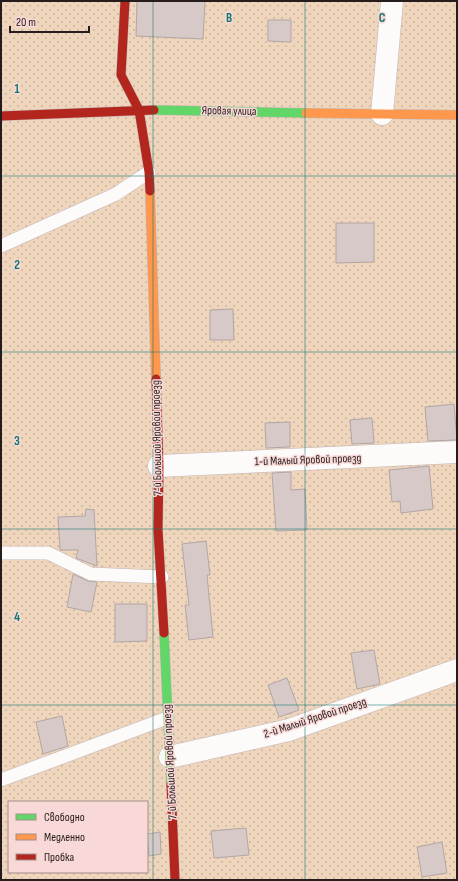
<svg xmlns="http://www.w3.org/2000/svg" width="458" height="881" font-family="'Sofia Sans Condensed',sans-serif">
	<defs>
		<pattern id="grass-dots" width="8" height="8" patternUnits="userSpaceOnUse"><rect width="8" height="8" fill="#eed5bc"/><path d="M2 2h.1M6 6h.1" fill="none" stroke="#ccb6a1" stroke-width="1.8" stroke-linecap="round"/></pattern>
	</defs>
	<rect width="100%" height="100%" fill="#f0dfdf"/>
	<!-- grass -->
	<path fill="url(#grass-dots)" fill-rule="evenodd" d="M 1,1 L 457,1 L 457,880 L 1,880 ZM 9,802 L 147,802 L 147,872 L 9,872 Z"/>
	<!-- building -->
	<path fill="#d6c9c7" stroke="#b2a6a4" d="M 137,1 L 205,1 L 203,39 L 136,36 Z
		M 268,20 L 291,20 L 291,42 L 268,41 Z
		M 336,223 L 374,223 L 374,262 L 336,263 Z
		M 233,309 L 234,340 L 210,340 L 210,310 Z
		M 454,404 L 457,440 L 428,441 L 425,407 Z
		M 372,418 L 374,443 L 352,444 L 350,420 Z
		M 290,422 L 290,447 L 266,448 L 265,423 Z
		M 429,466 L 433,509 L 401,513 L 400,501 L 392,502 L 389,470 Z
		M 291,472 L 291,490 L 305,489 L 307,530 L 276,531 L 272,473 Z
		M 86,509 L 94,510 L 97,566 L 76,558 L 78,550 L 60,550 L 58,517 L 85,516 Z
		M 206,541 L 210,575 L 207,575 L 213,637 L 189,640 L 185,605 L 189,605 L 182,544 Z
		M 73,574 L 88,581 L 97,582 L 91,612 L 67,607 Z
		M 115,604 L 147,604 L 147,641 L 115,642 Z
		M 374,650 L 380,684 L 357,689 L 351,653 Z
		M 287,678 L 299,710 L 279,717 L 268,685 Z
		M 62,716 L 68,746 L 43,754 L 36,722 Z
		M 246,828 L 249,855 L 214,858 L 211,831 Z
		M 160,832 L 161,854 L 149,856 L 147,834 Z
		M 442,842 L 447,873 L 422,877 L 417,847 Z"/>
	<g fill="none" stroke-linecap="round" stroke-linejoin="round">
		<defs>
			<path id="lane" d="M 1,246 L 116,194 L 149,172
				M 1,553 L 48,553 L 91,574 L 162,577
				M 1,780 L 167,718"/>
			<path id="street" d="M 382,114 L 392,1
				M 159,466 L 457,452
				M 170,757 L 289,730 L 457,670"/>
			<path id="fast" d="M 154,110 L 306,113
				M 164,633 L 171,784"/>
			<path id="slow" d="M 306,113 L 457,115
				M 150,191 L 156,379"/>
			<path id="jam" d="M 125,1 L 121,75 L 139,110 L 149,172 L 150,191
				M 1,116 L 154,110
				M 156,379 L 159,466 L 158,530 L 164,633
				M 171,784 L 175,880"/>
		</defs>
		<!-- lane casing -->
		<use href="#lane" stroke="#c2b5b5" stroke-width="14"/>
		<!-- street casing -->
		<use href="#street" stroke="#c2b5b5" stroke-width="23"/>
		<!-- fast casing -->
		<use href="#fast" stroke="#c2b5b5" stroke-width="10"/>
		<!-- slow casing -->
		<use href="#slow" stroke="#c2b5b5" stroke-width="10"/>
		<!-- jam casing -->
		<use href="#jam" stroke="#c2b5b5" stroke-width="10"/>
		<!-- lane -->
		<use href="#lane" stroke="#fdfafa" stroke-width="13"/>
		<!-- street -->
		<use href="#street" stroke="#fdfafa" stroke-width="22"/>
		<!-- fast -->
		<use href="#fast" stroke="#63d668" stroke-width="9"/>
		<!-- slow -->
		<use href="#slow" stroke="#ff974d" stroke-width="9"/>
		<!-- jam -->
		<use href="#jam" stroke="#b3261e" stroke-width="9"/>
	</g>
	<!-- grid -->
	<path fill="none" stroke="#0f766e" stroke-width="1" stroke-opacity="0.55" d="M 153,1 L 153,880M 305,1 L 305,880M 1,176 L 457,176M 1,352 L 457,352M 1,529 L 457,529M 1,705 L 457,705"/>
	<g text-anchor="middle" dominant-baseline="central" stroke-width="3" stroke-linejoin="round" paint-order="stroke">
		<!-- street labels -->
		<g font-size="12" fill="#261c1b" stroke="#f8d9d7">
			<text transform="translate(229 111) rotate(1)">Яровая улица</text>
			<text transform="translate(157 438) rotate(-91)">7-й Большой Яровой проезд</text>
			<text transform="translate(308 460) rotate(-2)">1-й Малый Яровой проезд</text>
			<text transform="translate(315 718) rotate(-18)">2-й Малый Яровой проезд</text>
			<text transform="translate(170 762) rotate(-93)">7-й Большой Яровой проезд</text>
		</g>
	</g>
	<g font-size="13" text-anchor="middle" font-weight="bold" fill="#0f766e" stroke="#f8d9d7" stroke-width="3" stroke-linejoin="round" paint-order="stroke">
		<text x="229" y="22">B</text>
		<text x="382" y="22">C</text>
		<text x="17" y="93">1</text>
		<text x="17" y="269">2</text>
		<text x="17" y="445">3</text>
		<text x="17" y="621">4</text>
	</g>
	<!-- border -->
	<rect width="458" height="881" fill="none" stroke="#261c1b" stroke-width="4"/>
	<!-- legend -->
	<rect x="8" y="801" width="140" height="72" fill="#f8d9d7" stroke="#a48d8c"/>
	<rect x="16" y="814" width="20" height="6" fill="#63d668" stroke="#a48d8c"/>
	<text x="44" y="821" font-size="12" fill="#261c1b">Свободно</text>
	<rect x="16" y="834" width="20" height="6" fill="#ff974d" stroke="#a48d8c"/>
	<text x="44" y="841" font-size="12" fill="#261c1b">Медленно</text>
	<rect x="16" y="854" width="20" height="6" fill="#b3261e" stroke="#a48d8c"/>
	<text x="44" y="861" font-size="12" fill="#261c1b">Пробка</text>
	<!-- scale -->
	<path d="M10 26v6h79v-6" fill="none" stroke="#261c1b" stroke-width="2"/>
	<text x="16" y="26" font-size="12" fill="#261c1b" stroke="#f8d9d7" stroke-width="3" paint-order="stroke">20 m</text>
</svg>
